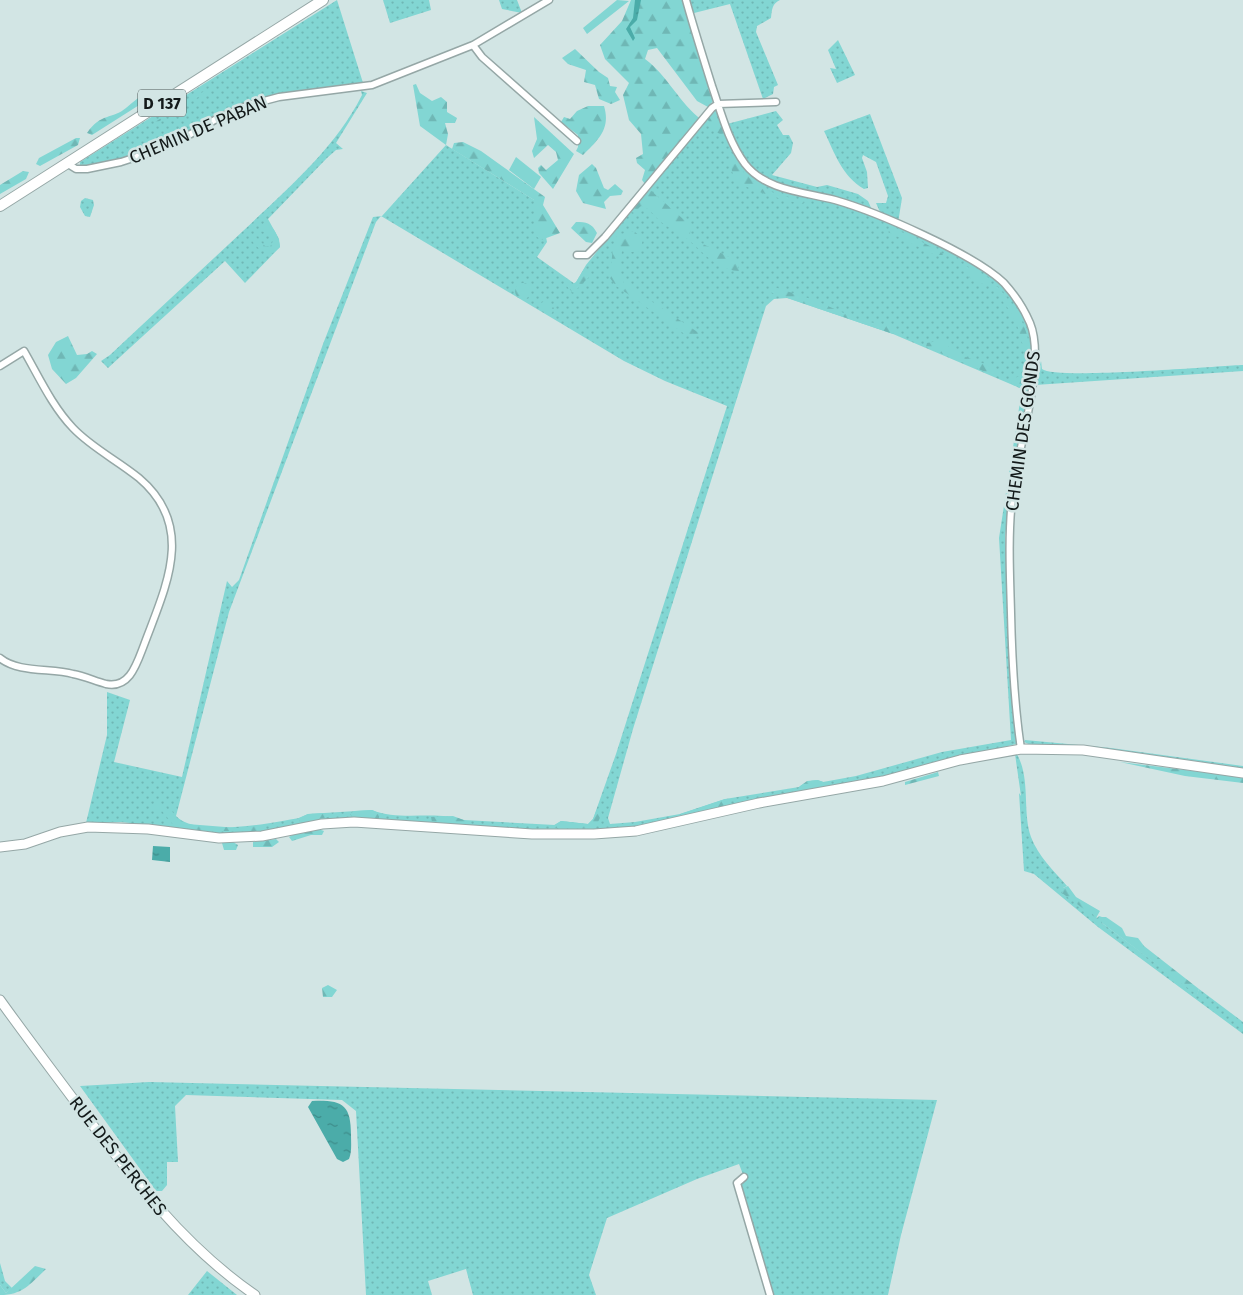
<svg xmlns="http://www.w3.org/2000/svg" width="1243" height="1295" font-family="'Fira Sans',sans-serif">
	<defs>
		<pattern id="grass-dots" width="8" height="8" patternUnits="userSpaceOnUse" patternTransform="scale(1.25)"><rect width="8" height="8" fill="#82d6d3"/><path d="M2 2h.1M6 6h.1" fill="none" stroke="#6fb7b5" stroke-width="1.8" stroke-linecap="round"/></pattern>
		<pattern id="forest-firs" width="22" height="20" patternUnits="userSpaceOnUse" patternTransform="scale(1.25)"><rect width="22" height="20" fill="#82d6d3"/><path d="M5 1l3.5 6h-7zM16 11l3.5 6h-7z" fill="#6fb7b5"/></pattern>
		<pattern id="water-ripples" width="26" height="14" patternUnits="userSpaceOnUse" patternTransform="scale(1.25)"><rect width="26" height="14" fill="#4baca9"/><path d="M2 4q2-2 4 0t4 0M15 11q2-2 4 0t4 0" fill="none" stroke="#3d8b89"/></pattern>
	</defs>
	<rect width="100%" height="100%" fill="#d2e5e4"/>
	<!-- grass -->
	<path fill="url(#grass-dots)" fill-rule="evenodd" d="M 337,0 L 364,86 L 279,97 L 249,105 L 159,147 L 121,161 L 82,167 L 80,165 L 80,162 Z
		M 383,0 L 429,0 L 431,10 L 390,23 Z
		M 499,0 L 517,0 L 522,13 L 502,9 Z
		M 686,0 L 780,0 C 772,4 772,9 771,18 L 757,26 L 756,32 L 778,85 L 774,87 L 773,94 L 763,99 L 730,4 L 690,14 Z
		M 838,40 L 855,75 L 837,83 L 830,68 L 836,69 L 828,50 Z
		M 361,91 L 367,93 L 336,143 L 343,149 L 336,150 L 327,158 L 268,219 L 279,239 L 280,247 L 245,283 L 225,261 L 108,368 L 101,361 L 110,355 C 154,314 199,272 243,231 C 286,190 335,149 362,95 Z
		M 718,104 L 729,140 L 746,163 L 727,124 L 776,111 L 783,120 L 777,125 L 783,135 L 789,135 L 793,143 L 791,153 L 772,175 L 817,187 L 827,185 L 858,194 L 868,201 L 873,212 C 930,240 1020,269 1035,339 C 1038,355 1032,377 1030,393 L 1027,391 L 1005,536 L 1016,744 L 891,775 L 646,826 C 549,838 448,825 351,818 L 329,819 L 258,832 L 227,834 L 121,822 L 86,823 L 107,735 L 107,692 L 130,700 L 114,762 L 182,777 L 227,581 L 232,587 L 239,580 L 323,344 L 373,217 L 382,216 L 446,145 L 539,203 L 547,242 L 537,257 L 575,284 L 586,265 L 712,108 ZM 793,191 L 836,200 L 872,215 ZM 381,216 L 624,361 L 665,381 L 727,406 L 616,754 L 593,819 L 588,824 L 561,821 L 555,825 L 464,820 C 435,810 401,822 372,810 L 308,814 L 299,818 C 272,823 196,838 176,816 L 229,612 L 376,222 ZM 787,298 L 893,334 L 1022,389 L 999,538 L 1011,740 L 942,752 L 856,776 L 823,782 C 814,778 806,782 799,787 L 725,799 L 680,814 L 635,822 L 610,824 L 608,818 L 633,729 L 766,306 L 774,299 Z
		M 870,114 L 902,198 L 898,223 L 880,212 L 876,203 L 886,203 L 888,196 L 876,162 L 863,155 L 862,158 L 867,172 L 868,188 L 864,189 C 842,176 835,154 824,131 Z
		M 85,198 L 93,200 L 94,205 L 90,217 L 85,216 L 80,207 L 81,201 Z
		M 1041,361 L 1042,369 C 1055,380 1215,366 1243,365 L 1243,371 L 1035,385 Z
		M 1025,740 L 1111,748 L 1243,766 L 1243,770 L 1105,749 L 1031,745 L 1024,742 Z
		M 1015,754 L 1017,754 C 1031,780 1022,811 1031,837 C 1038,856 1054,871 1067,886 L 1063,888 L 1097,918 L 1099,916 L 1102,917 L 1102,923 L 1197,994 L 1199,989 L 1243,1022 L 1243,1034 L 1098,927 L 1034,874 L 1024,871 L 1019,793 L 1021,796 Z
		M 149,1082 L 937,1100 L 901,1235 L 888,1295 L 770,1295 L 737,1183 L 744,1177 L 739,1164 L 697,1179 L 607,1218 L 589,1275 L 596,1295 L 473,1295 L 466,1269 L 428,1281 L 432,1295 L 366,1295 L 356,1111 L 342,1100 L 186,1095 L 175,1106 L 178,1162 L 167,1162 L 167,1185 L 162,1191 L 156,1191 L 80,1086 Z
		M 0,1263 L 5,1281 L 12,1288 L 6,1293 L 0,1285 Z
		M 207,1271 L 237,1295 L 188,1295 Z"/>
	<!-- forest -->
	<path fill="url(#forest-firs)" d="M 631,0 L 684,0 L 713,101 L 708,107 L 697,101 L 657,48 L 648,50 L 645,59 C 668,76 679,103 702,120 L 648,188 L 691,226 L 690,234 L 703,244 L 737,261 L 739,271 C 715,270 702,250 685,237 C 676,231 666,227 659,220 C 652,214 650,208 641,206 L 633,213 L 631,209 L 648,188 L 642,180 L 645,170 L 637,163 L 636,158 L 643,154 L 641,134 L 629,120 L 623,95 L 629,83 L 605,59 L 600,45 L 622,21 Z
		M 575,49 L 599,72 L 608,78 L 610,86 L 617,87 L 615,92 L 620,100 L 611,104 L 599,99 L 595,85 L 584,82 L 586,70 L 568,64 L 562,58 Z
		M 416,84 L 420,93 L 432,101 L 441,97 L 447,102 L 447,112 L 457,118 L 455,123 L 445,123 L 448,134 L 446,145 L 420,126 L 413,85 Z
		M 214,85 L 216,86 L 158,122 L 155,122 Z
		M 148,91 L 154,91 L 155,95 L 92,135 L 87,133 C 100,113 113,119 126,108 C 133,102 140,96 148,91 Z
		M 588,106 L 604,106 C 611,129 598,140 583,155 L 576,151 L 578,147 L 578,135 L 561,122 L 564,117 L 570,119 L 577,111 Z
		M 713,109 L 723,130 L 722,135 L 716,132 L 706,117 Z
		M 534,117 L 574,154 L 553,189 L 539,173 L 538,168 L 541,165 L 546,170 L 558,160 L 556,152 L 548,145 L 534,158 L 532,151 L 537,139 Z
		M 76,138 L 80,138 L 78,145 L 40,166 L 36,164 L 39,158 Z
		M 463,142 L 481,151 L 545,197 L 543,205 L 560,233 L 541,240 L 536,236 L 534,200 L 452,149 L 454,143 Z
		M 732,158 C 758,192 767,191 806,202 L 802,204 C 788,201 742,189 735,179 C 732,174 731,165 729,160 Z
		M 592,164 L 596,168 L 604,188 L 608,190 L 615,184 L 623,191 L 621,195 L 610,196 L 604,202 L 606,209 L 583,203 L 576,191 L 579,175 Z
		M 23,171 L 29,172 L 26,179 L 0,194 L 0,185 Z
		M 265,222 C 274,226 279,237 280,247 L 273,253 C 262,253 253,245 249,235 L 253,234 L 265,246 L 270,247 L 274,239 L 270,234 L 261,231 L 260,227 Z
		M 576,222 C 586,222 592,223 597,233 L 592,243 L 586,242 L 571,228 Z
		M 893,229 L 907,234 L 941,252 L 943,255 L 935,255 L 888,232 Z
		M 634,231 L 643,239 L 640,251 L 631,252 L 623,248 C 619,261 618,272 624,283 L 699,333 L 695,337 L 686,335 L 615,285 L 610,278 L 613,246 L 617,235 Z
		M 960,263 L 989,278 L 990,284 L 985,285 L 970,278 L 957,264 Z
		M 584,269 L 589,272 L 589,277 L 573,293 L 564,283 L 571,285 L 576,282 Z
		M515 291a8 8 0 1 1 16 0a8 8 0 1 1-16 0Z
		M 774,287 L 814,300 L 862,321 L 889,325 L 895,331 L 893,334 L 770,292 Z
		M 994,287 L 998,287 C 1026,320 1034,339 1028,383 L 1023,388 L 1013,385 L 1009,380 L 1020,376 L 1026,367 C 1024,351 1021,331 1013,317 C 1008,306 999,299 994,287 Z
		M 544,301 L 554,308 L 552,313 L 547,312 L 539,305 Z
		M 68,336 L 77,355 L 87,354 L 92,351 L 97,354 L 76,378 L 66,384 L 52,369 L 48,355 L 56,342 Z
		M 943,340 C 956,361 983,357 997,373 L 995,376 L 926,347 L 927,343 Z
		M 1120,762 L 1243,777 L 1243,783 L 1185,776 Z
		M 938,772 L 939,776 L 905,785 L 905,782 Z
		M 818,780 L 826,783 L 822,787 L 802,790 L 799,787 L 807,781 Z
		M 725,799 L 730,800 L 729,804 L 683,818 L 680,814 Z
		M 155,802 L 171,810 L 177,818 L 187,824 L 238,828 L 262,825 L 264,828 L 259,831 L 206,831 L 175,827 L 162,811 L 152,809 Z
		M 597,809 L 602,813 L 595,829 L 549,828 L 561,821 L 588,824 L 593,819 Z
		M 372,810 L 381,814 L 378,819 L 352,817 L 350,814 L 354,811 Z
		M 324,813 L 331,814 L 328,817 L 299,823 L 299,818 L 308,814 Z
		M 453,816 L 469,822 L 465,825 L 432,822 L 431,817 Z
		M 318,829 L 324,831 L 322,835 L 311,835 L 292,841 L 289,837 L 296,833 Z
		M 276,839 L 279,842 L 272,847 L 253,847 L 253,842 Z
		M 233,842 L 238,845 L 236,850 L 224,850 L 222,843 Z
		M 1068,886 L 1076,897 L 1100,911 L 1096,918 L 1062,893 L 1063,888 Z
		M 1102,917 L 1106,917 L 1122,928 L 1126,936 L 1138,938 L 1144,946 L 1199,989 L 1197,995 L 1102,923 Z
		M 328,985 L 337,990 L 332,997 L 323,997 L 322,988 Z
		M 35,1266 L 46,1269 C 30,1284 23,1295 0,1295 L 0,1285 L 6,1293 Z"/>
	<!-- garden -->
	<path fill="#82d6d3" d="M 617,0 L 629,1 L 587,34 L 583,28 Z
		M 516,157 L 541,177 L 534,189 L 509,170 Z"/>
	<!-- water -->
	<path fill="url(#water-ripples)" d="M 635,0 L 641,0 L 637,20 L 630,27 L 635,38 L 633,41 L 626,29 L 633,18 Z
		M 153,846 L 170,847 L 170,862 L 152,860 Z
		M 312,1101 C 342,1100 351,1104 351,1135 C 351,1143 352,1152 349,1159 L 343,1162 L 337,1159 L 308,1107 Z"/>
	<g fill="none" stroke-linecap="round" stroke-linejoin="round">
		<defs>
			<path id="street" d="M 686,0 C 694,29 703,57 712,86 C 721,112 728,141 745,164 C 766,191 805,192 835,200 C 877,212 974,254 1004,283 C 1014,294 1024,309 1030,323 C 1047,364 1016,452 1012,499 C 1008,537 1010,575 1011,613 C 1012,659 1014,702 1021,749
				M 473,45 L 482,57 L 577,141
				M 68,164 L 76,169 L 87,169 L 121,162 L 155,151 L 189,135 L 218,118 L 249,105 L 279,97 L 372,85 L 473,45 L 549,0
				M 577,255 L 587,255 L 605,237 L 712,108 L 718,104 L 776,102
				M 0,366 L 24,351 C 39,377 52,406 73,428 C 92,448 117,460 139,478 C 197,527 165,588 144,645 C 137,663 130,689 106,684 C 95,681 84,676 73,674 C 51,668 18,673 0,658
				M 744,1177 L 737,1183 L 770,1295"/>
			<path id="secondary" d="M 0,847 L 25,844 L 60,832 L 88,827 L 148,829 L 219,838 L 262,836 L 322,824 L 354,822 L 532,834 L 594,834 L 636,831 L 759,803 L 883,781 L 960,760 L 1021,749 L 1083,750 L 1243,773
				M 0,1000 C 25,1035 51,1069 77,1104 C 130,1175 182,1245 255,1295"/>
			<path id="primary" d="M 0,206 L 323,0"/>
		</defs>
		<!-- street casing -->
		<use href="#street" stroke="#95a7a6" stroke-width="9"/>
		<!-- secondary casing -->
		<use href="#secondary" stroke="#95a7a6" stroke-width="11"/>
		<!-- primary casing -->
		<use href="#primary" stroke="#95a7a6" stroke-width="12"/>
		<!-- street -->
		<use href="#street" stroke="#fff" stroke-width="6"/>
		<!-- secondary -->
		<use href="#secondary" stroke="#fff" stroke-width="9"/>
		<!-- primary -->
		<use href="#primary" stroke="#fff" stroke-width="10"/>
	</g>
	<g text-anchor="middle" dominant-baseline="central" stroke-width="5" stroke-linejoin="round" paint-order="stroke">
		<!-- shield labels -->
		<rect fill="#d2e5e4" stroke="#4c5757" stroke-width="1" x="138" y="89.5" width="48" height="27" rx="4"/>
		<g font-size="16" font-weight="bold" fill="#131a1a">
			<text x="162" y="103">D 137</text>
		</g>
		<!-- street labels -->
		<g font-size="18" fill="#131a1a" stroke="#d2e5e4">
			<text transform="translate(198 130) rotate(-23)">CHEMIN DE PABAN</text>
			<text transform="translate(1023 431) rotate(-82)">CHEMIN DES GONDS</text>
			<text transform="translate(118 1156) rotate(52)">RUE DES PERCHES</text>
		</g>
	</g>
</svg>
